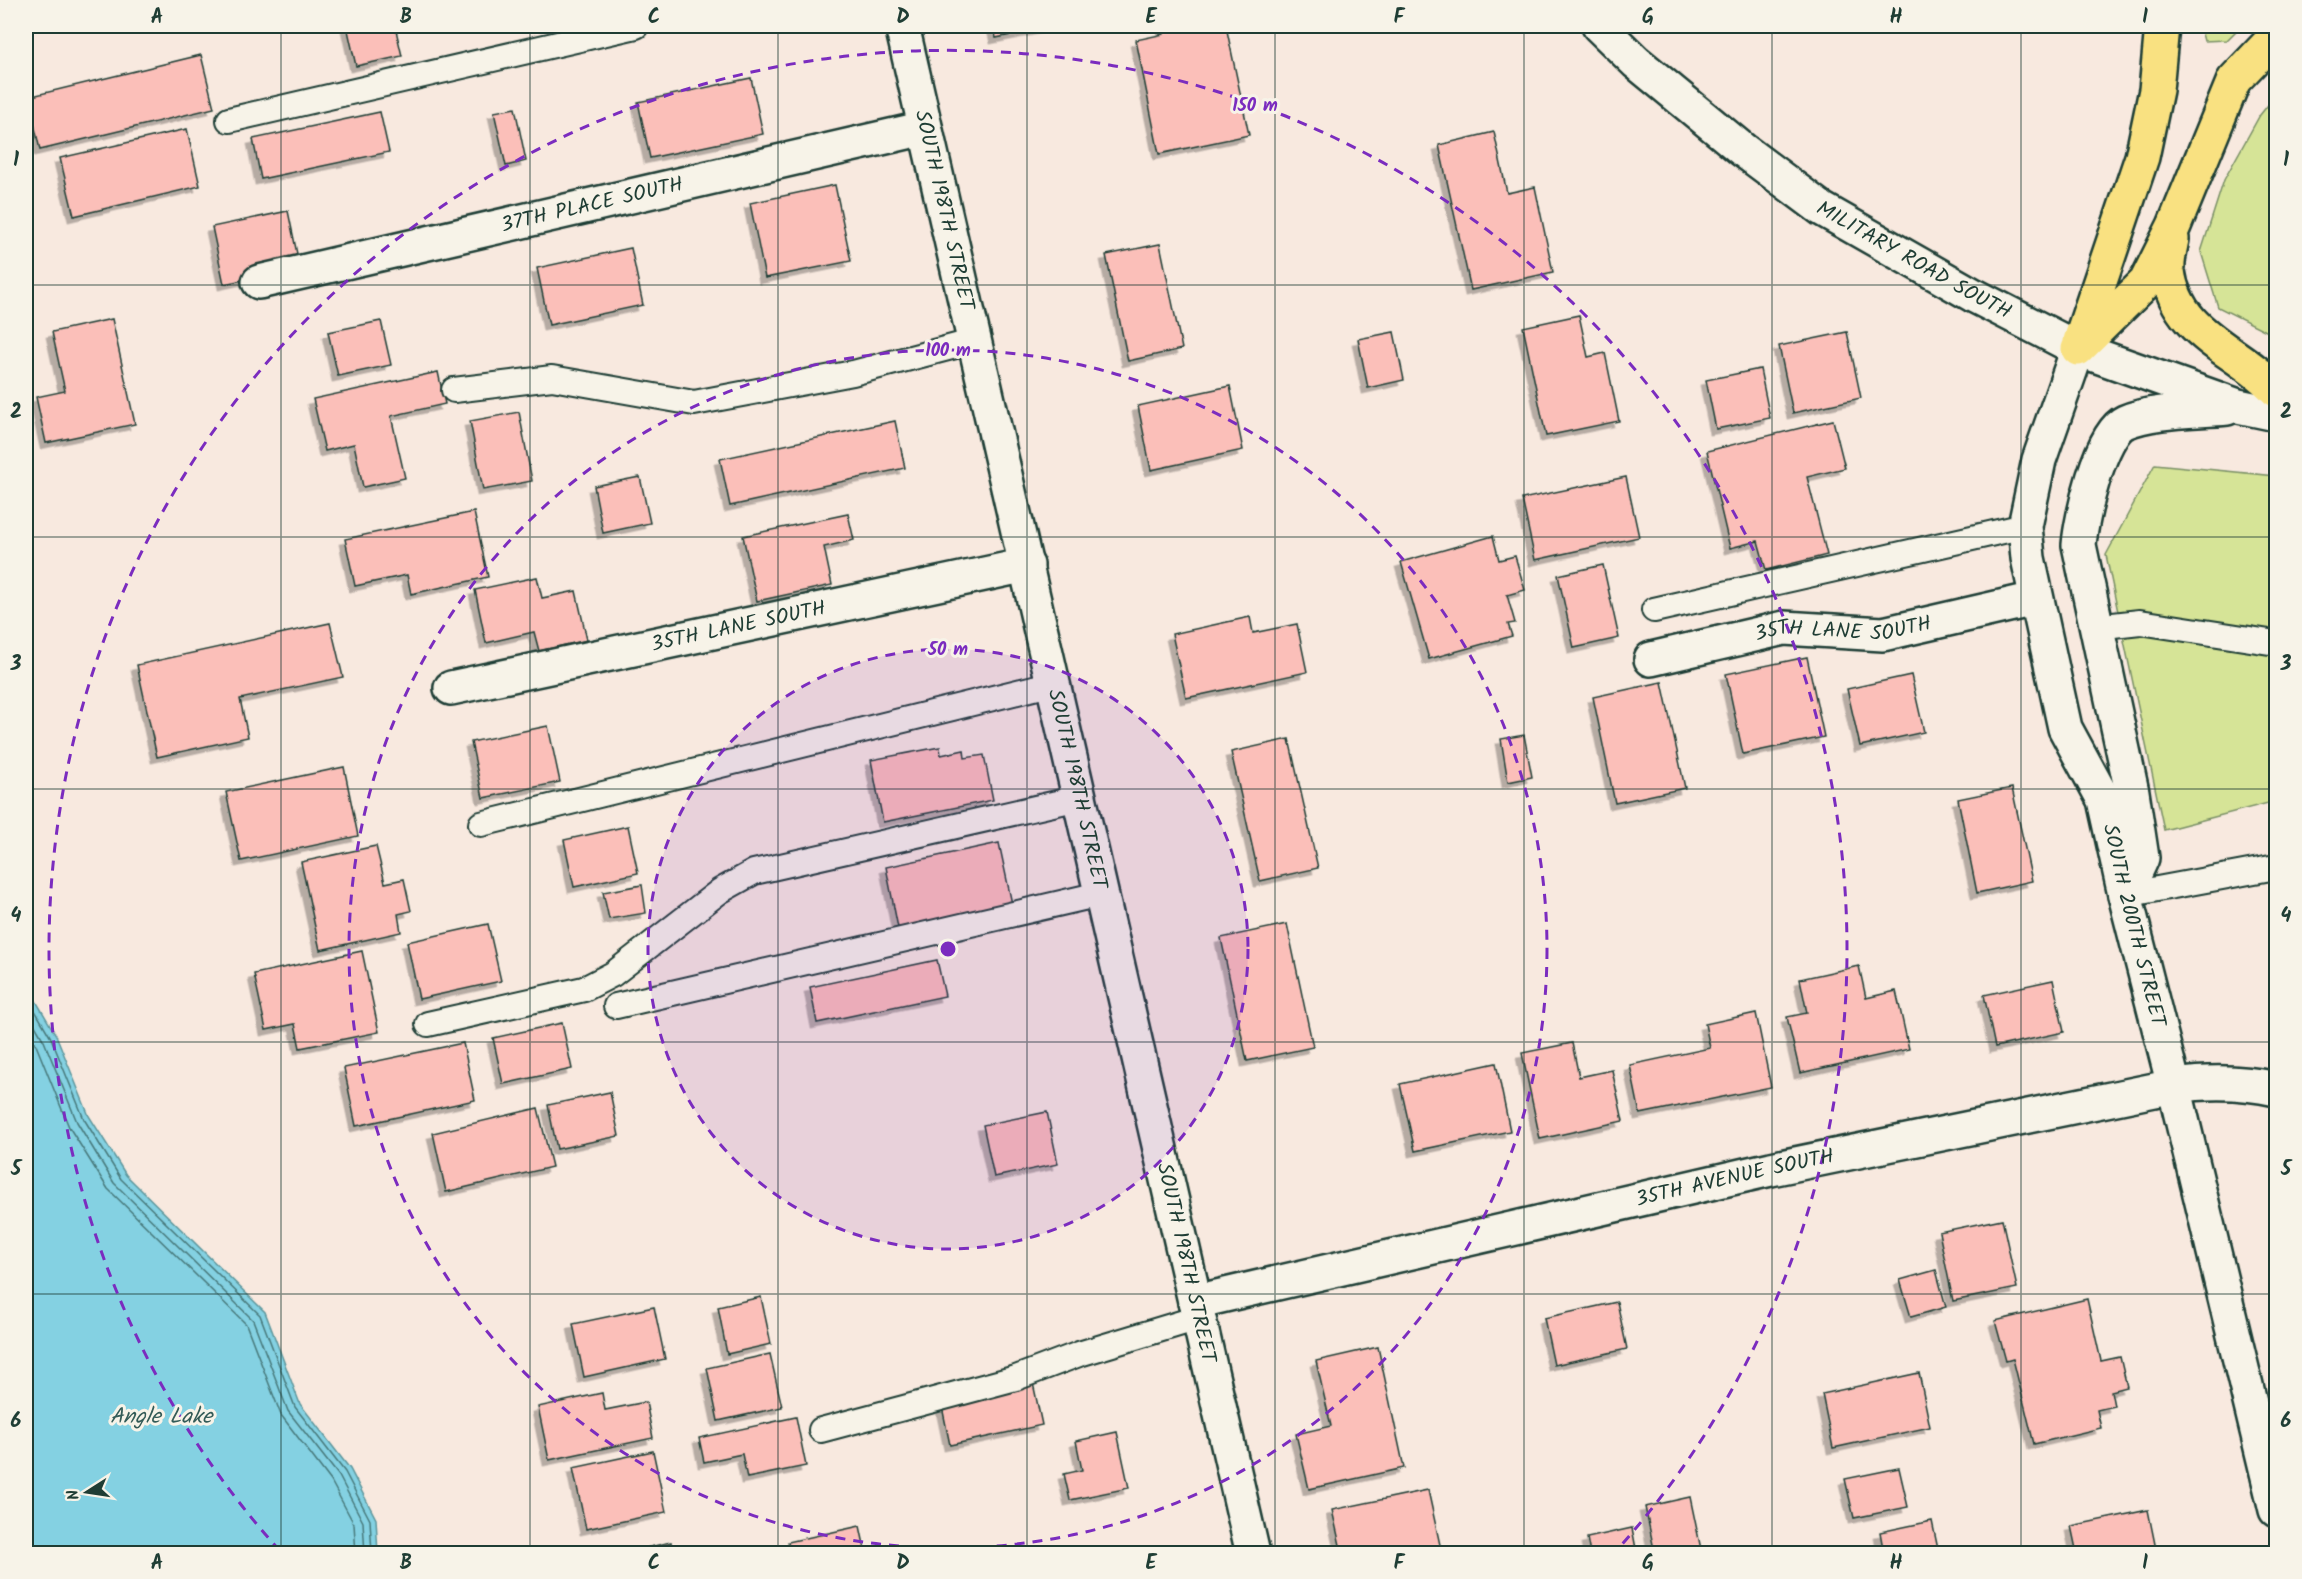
<svg xmlns="http://www.w3.org/2000/svg" width="2302" height="1579" font-family="Kalam,sans-serif">
	<defs>
		<filter id="shadow"><feDropShadow dx="-5.5" dy="5.5" stdDeviation="0" flood-color="#0004"/></filter>
	</defs>
	<rect width="100%" height="100%" fill="#f8e9df"/>
	<filter id="ink" filterUnits="userSpaceOnUse"><feTurbulence type="fractalNoise" baseFrequency=".0167" numOctaves="2"/><feDisplacementMap in="SourceGraphic" scale="12" xChannelSelector="R" yChannelSelector="G"/><feConvolveMatrix kernelMatrix="1 2 1 2 8 2 1 2 1" color-interpolation-filters="sRGB"/></filter>
	<g filter="url(#ink)">
		<!-- green -->
		<path fill="#d6e497" stroke="#7a9066" stroke-width="1.5" d="M 2200,26 L 2241,26 L 2227,40 L 2204,41 Z
			M 2276,95 L 2276,336 L 2218,307 L 2201,252 L 2224,180 L 2260,115 Z
			M 2155,464 L 2276,476 L 2276,801 L 2164,830 L 2106,555 Z"/>
		<!-- water -->
		<path fill="#84d1e2" stroke="#5c969c" stroke-width="1.5" d="M 26,984 L 56,1035 L 89,1116 L 126,1175 L 265,1312 L 300,1404 L 350,1469 L 376,1519 L 378,1553 L 26,1553 Z"/>
		<g fill="none" stroke-linecap="round" stroke-linejoin="round">
			<!-- shore -->
			<path stroke="#47787a" stroke-width="1.5" d="M 26,995 L 51,1038 L 84,1119 L 121,1179 L 260,1315 L 295,1407 L 345,1472 L 370,1520 L 372,1554
				M 26,1010 L 44,1041 L 77,1122 L 114,1183 L 253,1320 L 288,1411 L 339,1476 L 363,1522 L 365,1554
				M 26,1028 L 36,1045 L 69,1127 L 108,1189 L 246,1324 L 281,1415 L 331,1481 L 354,1524 L 356,1554"/>
		</g>
		<!-- building -->
		<path fill="#fbbfb9" stroke="#1f3d34" stroke-width="1.5" filter="url(#shadow)" d="M 347,26 L 395,26 L 402,56 L 356,66 Z
			M 993,26 L 1055,26 L 996,38 Z
			M 1162,26 L 1226,26 L 1249,135 L 1159,154 L 1136,40 L 1164,34 Z
			M 201,55 L 214,108 L 40,150 L 28,97 Z
			M 751,78 L 763,134 L 650,158 L 638,102 Z
			M 515,108 L 526,161 L 506,166 L 494,112 Z
			M 380,112 L 389,152 L 261,179 L 253,139 Z
			M 187,129 L 200,186 L 74,216 L 60,158 Z
			M 1494,132 L 1507,193 L 1535,187 L 1553,272 L 1471,290 L 1439,145 Z
			M 835,185 L 851,261 L 765,278 L 750,203 Z
			M 288,211 L 300,268 L 224,284 L 212,227 Z
			M 1160,244 L 1182,349 L 1128,361 L 1106,255 Z
			M 631,248 L 643,305 L 549,325 L 537,268 Z
			M 1579,315 L 1588,357 L 1605,353 L 1619,421 L 1546,436 L 1523,327 Z
			M 112,319 L 135,424 L 46,443 L 36,397 L 65,391 L 52,332 Z
			M 381,321 L 391,365 L 338,376 L 328,332 Z
			M 1394,332 L 1404,380 L 1368,388 L 1358,339 Z
			M 1847,332 L 1861,398 L 1793,413 L 1779,346 Z
			M 1760,369 L 1770,418 L 1716,429 L 1706,380 Z
			M 438,372 L 445,404 L 391,416 L 405,478 L 363,487 L 354,444 L 325,451 L 313,399 Z
			M 1230,386 L 1243,450 L 1151,470 L 1138,406 Z
			M 519,412 L 532,481 L 483,490 L 470,421 Z
			M 1833,420 L 1845,468 L 1807,477 L 1827,555 L 1766,570 L 1758,541 L 1730,548 L 1707,451 Z
			M 895,421 L 905,468 L 730,506 L 720,459 Z
			M 640,477 L 650,523 L 603,533 L 594,486 Z
			M 1626,477 L 1639,537 L 1535,560 L 1522,499 Z
			M 474,512 L 488,577 L 411,594 L 407,575 L 355,586 L 345,539 Z
			M 848,514 L 854,540 L 824,547 L 832,585 L 757,601 L 743,536 Z
			M 1493,536 L 1499,560 L 1515,556 L 1525,590 L 1507,595 L 1515,623 L 1508,624 L 1512,636 L 1429,659 L 1401,562 Z
			M 1603,565 L 1619,638 L 1574,648 L 1558,575 Z
			M 537,577 L 542,598 L 576,591 L 587,640 L 539,651 L 534,632 L 486,643 L 475,590 Z
			M 1250,617 L 1253,633 L 1297,624 L 1307,672 L 1186,698 L 1172,634 Z
			M 330,623 L 343,677 L 240,699 L 248,737 L 157,757 L 137,665 Z
			M 1807,657 L 1824,737 L 1743,754 L 1726,674 Z
			M 1911,675 L 1924,732 L 1860,746 L 1847,689 Z
			M 1662,682 L 1685,788 L 1615,803 L 1593,697 Z
			M 548,726 L 560,782 L 483,798 L 471,742 Z
			M 1524,735 L 1532,777 L 1508,782 L 1501,739 Z
			M 1289,739 L 1318,868 L 1260,881 L 1231,752 Z
			M 940,747 L 941,755 L 964,750 L 965,758 L 984,755 L 993,800 L 883,822 L 871,760 Z
			M 344,767 L 358,836 L 241,861 L 226,792 Z
			M 2012,788 L 2032,881 L 1977,893 L 1958,799 Z
			M 628,826 L 638,873 L 574,887 L 564,840 Z
			M 999,843 L 1012,904 L 898,928 L 886,867 Z
			M 376,846 L 385,883 L 404,879 L 411,911 L 398,914 L 401,932 L 320,950 L 301,862 Z
			M 642,885 L 646,913 L 609,919 L 603,892 Z
			M 488,924 L 501,981 L 419,999 L 407,942 Z
			M 1287,924 L 1313,1047 L 1247,1061 L 1221,938 Z
			M 362,951 L 379,1032 L 300,1048 L 295,1024 L 266,1030 L 254,974 Z
			M 937,960 L 945,996 L 817,1023 L 810,987 Z
			M 1859,966 L 1866,998 L 1896,991 L 1909,1049 L 1800,1073 L 1787,1017 L 1807,1013 L 1800,979 Z
			M 2053,980 L 2064,1032 L 1995,1047 L 1984,995 Z
			M 1756,1013 L 1771,1087 L 1640,1114 L 1630,1065 L 1710,1048 L 1705,1024 Z
			M 562,1023 L 572,1069 L 503,1084 L 493,1038 Z
			M 463,1043 L 475,1100 L 356,1126 L 344,1068 Z
			M 1572,1043 L 1579,1077 L 1612,1070 L 1623,1121 L 1540,1139 L 1522,1053 Z
			M 1496,1063 L 1510,1131 L 1415,1151 L 1400,1084 Z
			M 610,1092 L 619,1136 L 557,1149 L 548,1105 Z
			M 538,1108 L 552,1167 L 446,1192 L 433,1133 Z
			M 1047,1112 L 1058,1164 L 994,1177 L 983,1125 Z
			M 2002,1219 L 2017,1288 L 1953,1301 L 1939,1232 Z
			M 1936,1270 L 1946,1307 L 1911,1317 L 1900,1280 Z
			M 761,1297 L 771,1344 L 727,1354 L 718,1307 Z
			M 2087,1299 L 2101,1361 L 2120,1357 L 2127,1387 L 2111,1391 L 2114,1406 L 2097,1410 L 2101,1428 L 2034,1444 L 2013,1359 L 2006,1361 L 1995,1321 Z
			M 1617,1302 L 1627,1349 L 1554,1365 L 1544,1318 Z
			M 654,1307 L 665,1359 L 584,1377 L 573,1324 Z
			M 1378,1347 L 1404,1468 L 1309,1489 L 1296,1434 L 1331,1426 L 1316,1361 Z
			M 770,1354 L 782,1407 L 718,1421 L 707,1368 Z
			M 1919,1373 L 1930,1427 L 1833,1448 L 1822,1394 Z
			M 1033,1383 L 1042,1425 L 950,1445 L 941,1402 Z
			M 602,1393 L 605,1410 L 646,1402 L 653,1438 L 549,1460 L 538,1407 Z
			M 796,1417 L 806,1466 L 747,1478 L 742,1454 L 704,1462 L 699,1438 Z
			M 1117,1432 L 1129,1488 L 1070,1500 L 1064,1474 L 1082,1470 L 1076,1441 Z
			M 653,1451 L 666,1512 L 586,1529 L 573,1468 Z
			M 1899,1468 L 1908,1507 L 1854,1518 L 1845,1479 Z
			M 1428,1490 L 1442,1554 L 1342,1554 L 1332,1510 Z
			M 1690,1497 L 1702,1554 L 1655,1554 L 1645,1507 Z
			M 2148,1510 L 2157,1554 L 2077,1554 L 2071,1526 Z
			M 1932,1521 L 1939,1554 L 1884,1554 L 1880,1532 Z
			M 860,1526 L 866,1554 L 790,1554 L 788,1542 Z
			M 1632,1528 L 1637,1554 L 1590,1554 L 1587,1538 Z
			M 671,1542 L 673,1554 L 621,1554 Z"/>
		<g fill="none" stroke-linecap="round" stroke-linejoin="round">
			<defs>
				<path id="lane" d="M 229,120 L 636,26
					M 454,390 L 552,378 L 694,403 L 853,373 L 975,341
					M 1654,610 L 2025,526
					M 2095,627 L 2140,622 L 2276,643
					M 481,824 L 1054,683
					M 2125,895 L 2276,867
					M 616,1006 L 1100,894
					M 428,1024 L 584,989 L 613,974 L 720,891 L 754,872 L 1079,798
					M 821,1430 L 1016,1378 L 1079,1354 L 1198,1318"/>
				<g id="street">
					<path id="s1" d="M 902,26 L 1253,1554"/>
					<path id="s2" d="M 259,282 L 925,128"/>
					<path id="s3" d="M 1651,659 L 1784,628 L 1883,634 L 2035,599"/>
					<path id="s4" d="M 451,688 L 1027,565"/>
					<path id="s5" d="M 1195,1302 L 1771,1169 L 2174,1086 C 2210,1081 2241,1081 2276,1089"/>
				</g>
				<g id="secondary">
					<path id="s6" d="M 1599,26 L 1636,62 L 1743,150 L 1822,209 L 1973,295 L 2078,349 L 2238,406 L 2276,414"/>
					<path id="s7" d="M 2078,349 L 2039,460 L 2025,526 L 2028,558 L 2065,728 L 2104,800 L 2125,895 L 2174,1086 L 2276,1510"/>
					<path d="M 2125,895 L 2142,858 L 2132,792 L 2079,545 C 2081,519 2100,433 2125,422 C 2152,410 2197,411 2227,408"/>
				</g>
				<path id="highway" d="M 2172,239 C 2170,249 2167,261 2168,271 C 2176,335 2238,349 2276,390
					M 2080,341 L 2142,157 L 2156,90 L 2162,26
					M 2078,349 L 2146,282 L 2174,226 L 2234,80 L 2276,36"/>
			</defs>
			<!-- lane casing -->
			<use href="#lane" stroke="#1f3d34" stroke-width="28"/>
			<!-- street casing -->
			<use href="#street" stroke="#1f3d34" stroke-width="38"/>
			<!-- secondary casing -->
			<use href="#secondary" stroke="#1f3d34" stroke-width="38"/>
			<!-- highway casing -->
			<use href="#highway" stroke="#1f3d34" stroke-width="38"/>
			<!-- lane -->
			<use href="#lane" stroke="#f7f3e8" stroke-width="24"/>
			<!-- street -->
			<use href="#street" stroke="#f7f3e8" stroke-width="33"/>
			<!-- secondary -->
			<use href="#secondary" stroke="#f7f3e8" stroke-width="33"/>
			<!-- highway -->
			<use href="#highway" stroke="#f9e181" stroke-width="33"/>
		</g>
	</g>
	<!-- grid -->
	<path fill="none" stroke="#1f3d34" stroke-width="1.5" stroke-opacity="0.55" d="M 281,26 L 281,1554M 530,26 L 530,1554M 778,26 L 778,1554M 1027,26 L 1027,1554M 1275,26 L 1275,1554M 1524,26 L 1524,1554M 1772,26 L 1772,1554M 2021,26 L 2021,1554M 26,285 L 2276,285M 26,537 L 2276,537M 26,789 L 2276,789M 26,1042 L 2276,1042M 26,1294 L 2276,1294"/>
	<!-- distance rings -->
	<circle cx="948" cy="949" r="300" fill="#7b2cbf" fill-opacity=".12"/>
	<g fill="none" stroke="#7b2cbf" stroke-width="3" stroke-dasharray="10 8">
		<circle cx="948" cy="949" r="300"/>
		<circle cx="948" cy="949" r="599"/>
		<path d="M280 1551A899 899 0 1 1 1616 1551"/>
	</g>
	<g text-anchor="middle" dominant-baseline="central" stroke-width="6" stroke-linejoin="round" paint-order="stroke">
		<!-- street labels -->
		<g font-size="21" fill="#1f3d34" stroke="#f7f3e8">
			<text stroke="none"><textPath href="#s2" startOffset="342">37TH PLACE SOUTH</textPath></text>
			<text stroke="none"><textPath href="#s1" startOffset="189">SOUTH 198TH STREET</textPath></text>
			<text stroke="none"><textPath href="#s6" startOffset="394">MILITARY ROAD SOUTH</textPath></text>
			<text stroke="none"><textPath href="#s4" startOffset="294">35TH LANE SOUTH</textPath></text>
			<text stroke="none"><textPath href="#s3" startOffset="196">35TH LANE SOUTH</textPath></text>
			<text stroke="none"><textPath href="#s1" startOffset="783">SOUTH 198TH STREET</textPath></text>
			<text stroke="none"><textPath href="#s7" startOffset="602">SOUTH 200TH STREET</textPath></text>
			<text stroke="none"><textPath href="#s5" startOffset="554">35TH AVENUE SOUTH</textPath></text>
			<text stroke="none"><textPath href="#s1" startOffset="1269">SOUTH 198TH STREET</textPath></text>
		</g>
		<!-- water labels -->
		<g font-size="22" font-style="italic" fill="#335b57" stroke="#f7f3e8">
			<text x="161" y="1417">Angle Lake</text>
		</g>
	</g>
	<circle cx="948" cy="949" r="9" fill="#7b2cbf" stroke="#f7f3e8" stroke-width="3"/>
	<g font-size="18" text-anchor="middle" font-weight="bold" fill="#7b2cbf" stroke="#f7f3e8" stroke-width="6" stroke-linejoin="round" paint-order="stroke">
		<text x="1255" y="111">150 m</text>
		<text x="948" y="356">100 m</text>
		<text x="948" y="655">50 m</text>
	</g>
	<!-- margin -->
	<rect width="2302" height="1579" fill="none" stroke="#f7f3e8" stroke-width="66"/>
	<!-- north arrow -->
	<g transform="translate(87 1492) rotate(258)" stroke="#f7f3e8" stroke-width="4.5" paint-order="stroke">
	<path d="M0-4.5L10 22L0 15L-10 22Z" fill="#1f3d34"/>
	<text y="-9" font-size="16" font-weight="bold" text-anchor="middle" fill="#1f3d34">N</text>
	</g>
	<rect x="33" y="33" width="2236" height="1513" fill="none" stroke="#1f3d34" stroke-width="2"/>
	<g font-size="20" text-anchor="middle" font-weight="bold" fill="#1f3d34">
		<text x="157" y="23">A</text>
		<text x="406" y="23">B</text>
		<text x="654" y="23">C</text>
		<text x="903" y="23">D</text>
		<text x="1151" y="23">E</text>
		<text x="1399" y="23">F</text>
		<text x="1648" y="23">G</text>
		<text x="1896" y="23">H</text>
		<text x="2145" y="23">I</text>
		<text x="16" y="166">1</text>
		<text x="2286" y="166">1</text>
		<text x="16" y="418">2</text>
		<text x="2286" y="418">2</text>
		<text x="16" y="670">3</text>
		<text x="2286" y="670">3</text>
		<text x="16" y="922">4</text>
		<text x="2286" y="922">4</text>
		<text x="16" y="1175">5</text>
		<text x="2286" y="1175">5</text>
		<text x="16" y="1427">6</text>
		<text x="2286" y="1427">6</text>
		<text x="157" y="1569">A</text>
		<text x="406" y="1569">B</text>
		<text x="654" y="1569">C</text>
		<text x="903" y="1569">D</text>
		<text x="1151" y="1569">E</text>
		<text x="1399" y="1569">F</text>
		<text x="1648" y="1569">G</text>
		<text x="1896" y="1569">H</text>
		<text x="2145" y="1569">I</text>
	</g>
</svg>
